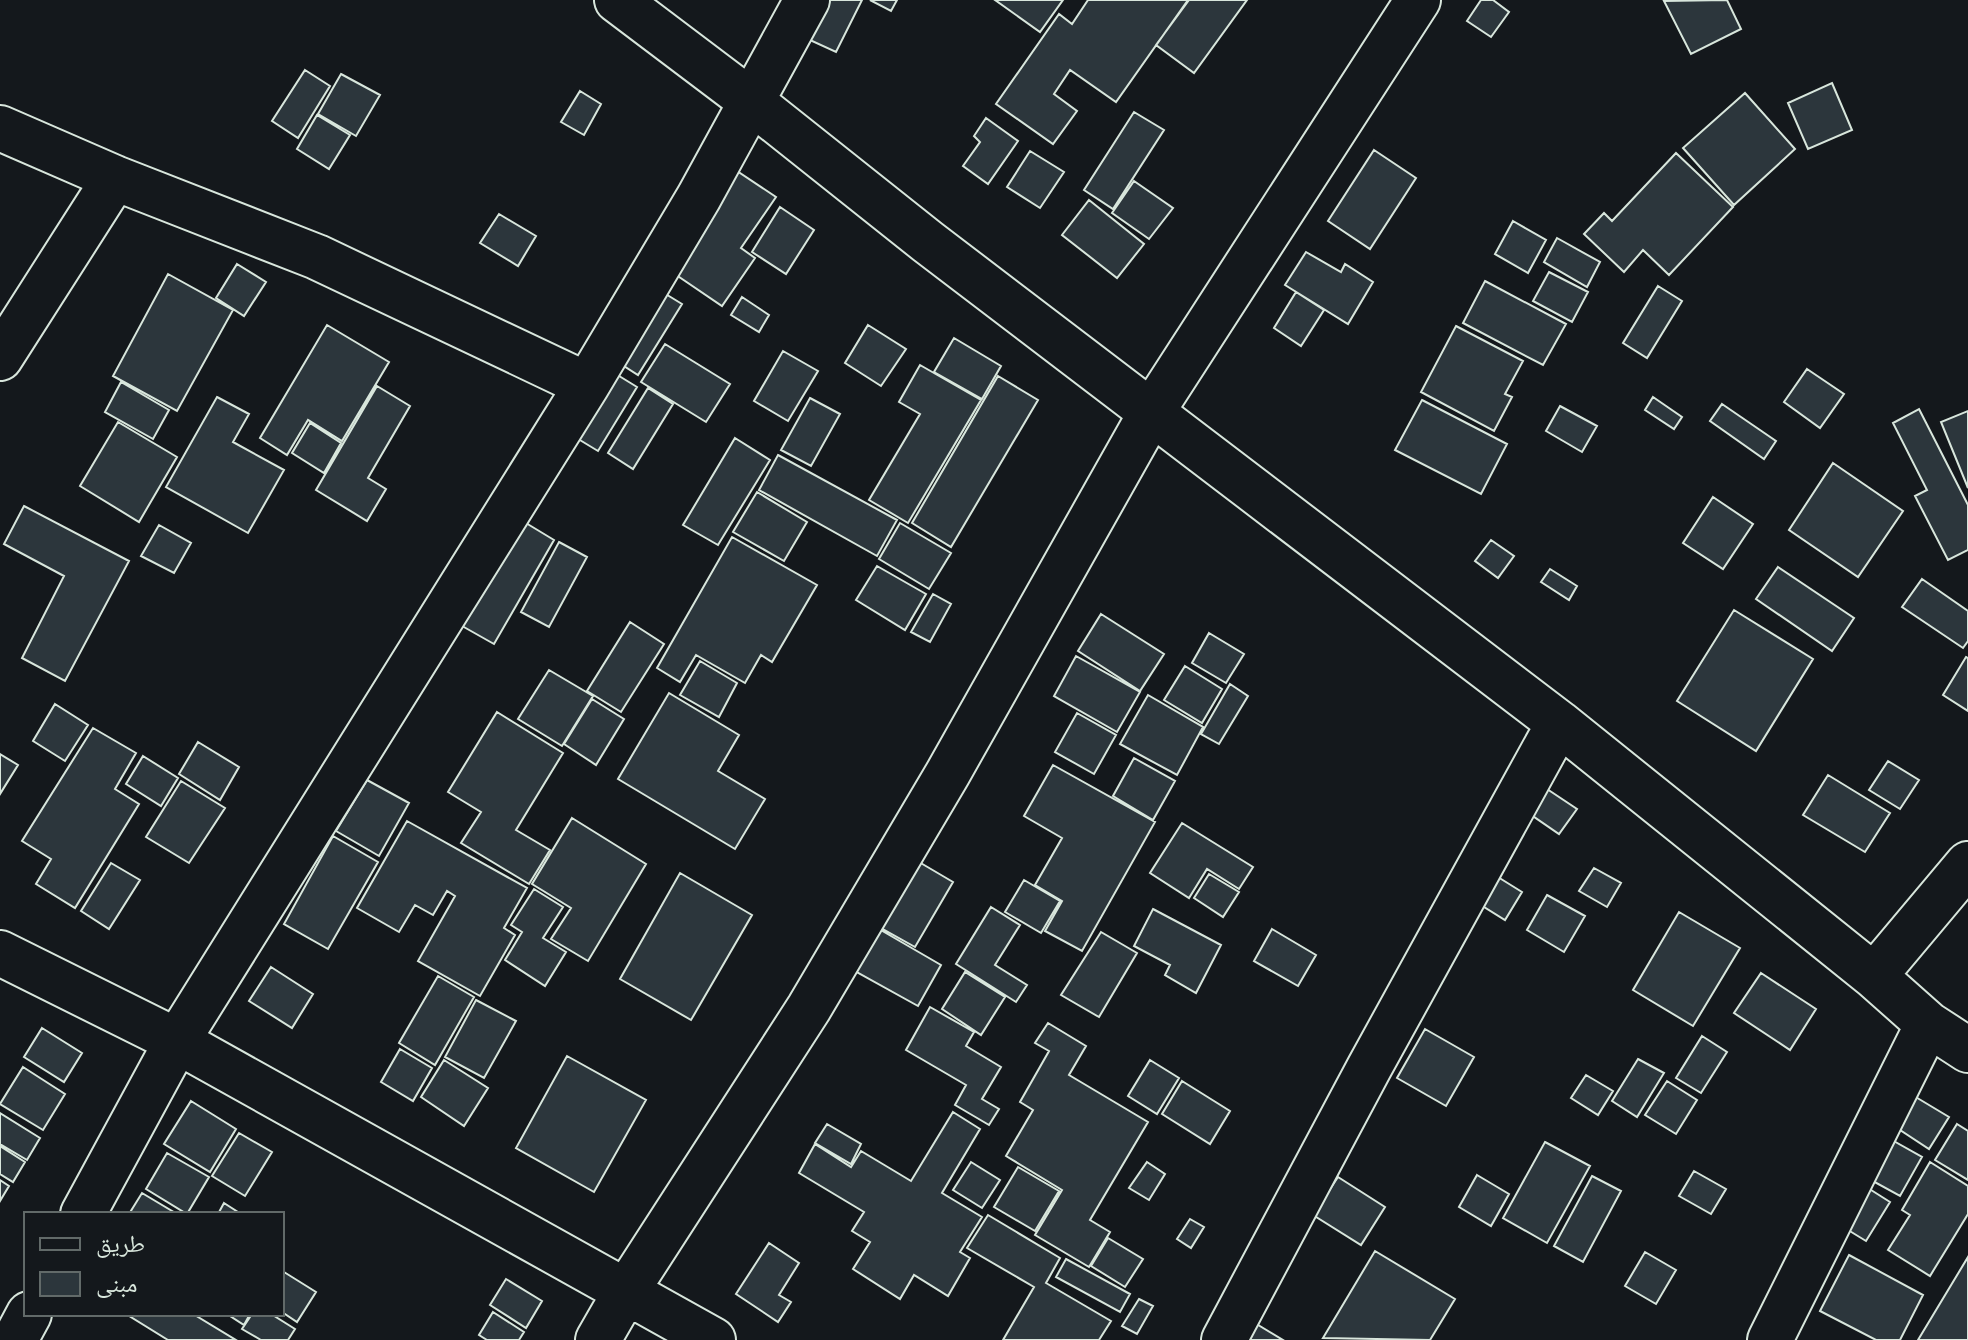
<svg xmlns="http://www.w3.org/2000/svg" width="1968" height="1340" font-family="'Roboto Condensed','Noto Naskh Arabic',sans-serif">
	<rect width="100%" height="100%" fill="#14181c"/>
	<!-- building -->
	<path fill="#2c363c" stroke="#d8e6dc" stroke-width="2" d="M 817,0 L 862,0 L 836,52 L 799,35 Z
		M 870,0 L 897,0 L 891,11 Z
		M 995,0 L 1063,0 L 1040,32 Z
		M 1088,0 L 1188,0 L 1116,102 L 1070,70 L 1054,94 L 1077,111 L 1053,144 L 996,104 L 1059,14 L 1072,24 Z
		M 1189,0 L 1247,0 L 1194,73 L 1156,45 Z
		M 1481,0 L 1493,0 L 1509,12 L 1491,37 L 1467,21 Z
		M 1727,0 L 1741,29 L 1691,54 L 1664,1 Z
		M 305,70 L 330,86 L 298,138 L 272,121 Z
		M 341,74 L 380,95 L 356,136 L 318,114 Z
		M 1832,83 L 1852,130 L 1808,149 L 1788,103 Z
		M 580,91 L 601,104 L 584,135 L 561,122 Z
		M 1745,93 L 1795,149 L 1734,205 L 1683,148 Z
		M 1134,112 L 1164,130 L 1113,209 L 1084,190 Z
		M 317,115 L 350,135 L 329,169 L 297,149 Z
		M 986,118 L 1018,141 L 988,184 L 963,166 L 980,142 L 974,136 Z
		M 1374,150 L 1416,178 L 1370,249 L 1328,221 Z
		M 1030,151 L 1064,172 L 1040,208 L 1007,187 Z
		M 1676,153 L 1733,207 L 1669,275 L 1643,250 L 1624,272 L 1584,234 L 1604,213 L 1612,221 Z
		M 719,159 L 776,197 L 741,248 L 755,258 L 722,306 L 663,266 Z
		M 1134,181 L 1173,208 L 1149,239 L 1112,213 Z
		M 1089,200 L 1144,244 L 1117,278 L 1062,235 Z
		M 780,207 L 814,230 L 786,274 L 752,252 Z
		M 499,214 L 536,236 L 518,266 L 480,243 Z
		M 1513,221 L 1546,240 L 1528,273 L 1495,254 Z
		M 1557,238 L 1600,262 L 1587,287 L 1544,262 Z
		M 1306,252 L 1341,272 L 1345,264 L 1373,282 L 1348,324 L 1285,285 Z
		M 237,264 L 266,282 L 244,316 L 216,298 Z
		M 1549,272 L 1588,292 L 1572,322 L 1533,301 Z
		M 168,274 L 233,310 L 177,411 L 113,376 Z
		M 1485,281 L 1566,324 L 1543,365 L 1463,323 Z
		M 646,282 L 682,304 L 638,375 L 602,352 Z
		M 1658,286 L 1682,301 L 1647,358 L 1623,343 Z
		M 1296,292 L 1324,310 L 1301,346 L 1274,328 Z
		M 742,297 L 769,315 L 759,332 L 731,315 Z
		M 327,325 L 389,362 L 342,441 L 308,420 L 287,455 L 260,438 Z
		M 868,325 L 906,349 L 881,386 L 845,363 Z
		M 1456,326 L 1523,361 L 1505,394 L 1512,397 L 1494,431 L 1421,392 Z
		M 954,338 L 1001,366 L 982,399 L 934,372 Z
		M 665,344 L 730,384 L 706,422 L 641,382 Z
		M 783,351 L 818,371 L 788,421 L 754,401 Z
		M 598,363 L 637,387 L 598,451 L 560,428 Z
		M 920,365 L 981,400 L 908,523 L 869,500 L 920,414 L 899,402 Z
		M 1807,369 L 1844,394 L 1820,428 L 1784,402 Z
		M 998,376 L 1038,400 L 951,547 L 912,523 Z
		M 121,382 L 169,410 L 153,439 L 105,412 Z
		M 377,386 L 410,406 L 368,478 L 386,489 L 367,521 L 316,490 Z
		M 648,388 L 673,404 L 633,469 L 608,453 Z
		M 217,397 L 249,414 L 233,442 L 284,470 L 248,533 L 166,487 Z
		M 1653,397 L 1682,417 L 1674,429 L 1645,410 Z
		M 810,398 L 840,414 L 811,466 L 781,450 Z
		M 1422,400 L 1507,444 L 1481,494 L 1395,450 Z
		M 1722,404 L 1776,441 L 1764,459 L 1710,421 Z
		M 1560,406 L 1597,426 L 1582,452 L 1546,431 Z
		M 1919,409 L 1968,505 L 1968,550 L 1948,560 L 1915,496 L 1927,490 L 1893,423 Z
		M 1968,411 L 1968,488 L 1941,422 Z
		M 118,422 L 177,457 L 139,522 L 80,486 Z
		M 310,423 L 341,443 L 324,473 L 292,453 Z
		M 735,438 L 770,460 L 718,545 L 683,525 Z
		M 778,455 L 897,520 L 877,556 L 759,490 Z
		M 1833,463 L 1903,511 L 1858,577 L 1789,530 Z
		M 757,492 L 807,522 L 784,561 L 733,532 Z
		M 1713,497 L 1753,524 L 1723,569 L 1683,543 Z
		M 24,506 L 129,561 L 65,681 L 22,658 L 64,576 L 4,544 Z
		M 516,517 L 554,540 L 494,644 L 455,622 Z
		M 900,523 L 951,553 L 929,589 L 879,559 Z
		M 159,525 L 191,543 L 174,573 L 141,556 Z
		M 732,537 L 817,585 L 772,662 L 761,655 L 745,683 L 696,655 L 680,682 L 657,668 Z
		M 1491,540 L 1514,556 L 1498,578 L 1475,561 Z
		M 559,542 L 587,557 L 549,627 L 521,612 Z
		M 877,566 L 926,594 L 905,630 L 856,600 Z
		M 1778,567 L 1854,618 L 1832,651 L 1756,599 Z
		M 1550,569 L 1577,586 L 1569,600 L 1541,582 Z
		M 1922,579 L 1968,611 L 1968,641 L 1963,648 L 1902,607 Z
		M 933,594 L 951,604 L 930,642 L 911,632 Z
		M 1734,610 L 1813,659 L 1756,751 L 1677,701 Z
		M 1101,614 L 1164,654 L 1140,691 L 1078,651 Z
		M 630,622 L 664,644 L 621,712 L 587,691 Z
		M 1209,633 L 1244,654 L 1226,683 L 1192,663 Z
		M 1076,656 L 1140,692 L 1117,732 L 1054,696 Z
		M 1966,657 L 1968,658 L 1968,711 L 1943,695 Z
		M 700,661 L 737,683 L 719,717 L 680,695 Z
		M 1185,666 L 1222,689 L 1202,723 L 1164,700 Z
		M 549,670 L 593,696 L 562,746 L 518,719 Z
		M 1230,684 L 1248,696 L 1219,744 L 1201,734 Z
		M 669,693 L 739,735 L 718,771 L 765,799 L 735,849 L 618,779 Z
		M 1148,695 L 1203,727 L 1177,775 L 1120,744 Z
		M 592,699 L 624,719 L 596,765 L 564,744 Z
		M 55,704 L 88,725 L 65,761 L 33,741 Z
		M 497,712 L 563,753 L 516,830 L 550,850 L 529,884 L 461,843 L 481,812 L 448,792 Z
		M 1077,713 L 1116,735 L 1094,774 L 1055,752 Z
		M 93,728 L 136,753 L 115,789 L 139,804 L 75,908 L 36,884 L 51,859 L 22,841 Z
		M 198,742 L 239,767 L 220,800 L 179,774 Z
		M 0,754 L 18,765 L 0,794 Z
		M 143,756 L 178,778 L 161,806 L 126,784 Z
		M 1134,758 L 1175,781 L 1153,820 L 1113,796 Z
		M 1888,761 L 1919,780 L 1900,809 L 1869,790 Z
		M 1053,765 L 1155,822 L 1082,951 L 1045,931 L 1062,901 L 1035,885 L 1062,838 L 1024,816 Z
		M 1828,775 L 1890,813 L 1865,852 L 1803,815 Z
		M 367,780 L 409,803 L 379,856 L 336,831 Z
		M 181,781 L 225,808 L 189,863 L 146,837 Z
		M 1538,783 L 1577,809 L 1559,834 L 1521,808 Z
		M 572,818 L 646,864 L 588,961 L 551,939 L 571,908 L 532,884 Z
		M 407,821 L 527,888 L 504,928 L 515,935 L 480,996 L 418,961 L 455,896 L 447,891 L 433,915 L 415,905 L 399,932 L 357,908 Z
		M 1182,823 L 1253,867 L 1239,889 L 1207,869 L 1189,898 L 1150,873 Z
		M 333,836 L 378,862 L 328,949 L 284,924 Z
		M 919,862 L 953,882 L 915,947 L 881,928 Z
		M 111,863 L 140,880 L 109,929 L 81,911 Z
		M 1594,868 L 1621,883 L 1607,907 L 1579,891 Z
		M 1485,869 L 1522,892 L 1505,920 L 1468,897 Z
		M 680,873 L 752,915 L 691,1020 L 620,979 Z
		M 1209,874 L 1239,892 L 1223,917 L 1194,898 Z
		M 1024,880 L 1060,901 L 1041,933 L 1005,912 Z
		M 534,889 L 563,907 L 543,938 L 566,952 L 545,986 L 505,960 L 522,932 L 511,925 Z
		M 1547,895 L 1585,916 L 1564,952 L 1527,930 Z
		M 991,907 L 1020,925 L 995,965 L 1027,985 L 1016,1002 L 956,964 Z
		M 1153,909 L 1221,945 L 1196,993 L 1165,975 L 1170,965 L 1134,946 Z
		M 1679,912 L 1740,948 L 1693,1026 L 1633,990 Z
		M 879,929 L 941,965 L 918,1006 L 855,971 Z
		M 1272,929 L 1316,955 L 1298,986 L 1254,961 Z
		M 1101,932 L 1137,953 L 1099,1017 L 1061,995 Z
		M 271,967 L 313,994 L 292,1028 L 249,1001 Z
		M 965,972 L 1005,997 L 981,1035 L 942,1009 Z
		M 1761,973 L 1816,1009 L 1790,1050 L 1734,1013 Z
		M 438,976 L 474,997 L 435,1065 L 399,1043 Z
		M 476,1000 L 516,1021 L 484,1078 L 445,1057 Z
		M 930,1007 L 974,1032 L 966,1046 L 1001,1067 L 982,1099 L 999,1109 L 989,1125 L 955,1105 L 966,1085 L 906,1050 Z
		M 1048,1023 L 1086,1046 L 1069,1075 L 1148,1122 L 1090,1220 L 1110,1232 L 1089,1267 L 1035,1235 L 1062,1190 L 1006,1156 L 1033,1110 L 1020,1102 L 1049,1051 L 1035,1043 Z
		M 42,1028 L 82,1053 L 64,1082 L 24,1057 Z
		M 1425,1029 L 1474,1057 L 1446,1106 L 1397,1078 Z
		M 1702,1036 L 1727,1052 L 1701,1093 L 1676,1078 Z
		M 400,1049 L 432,1068 L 413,1101 L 381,1082 Z
		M 567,1056 L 646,1100 L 594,1192 L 516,1148 Z
		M 1638,1059 L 1664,1073 L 1637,1117 L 1612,1101 Z
		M 444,1060 L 488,1088 L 464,1126 L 421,1097 Z
		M 1150,1060 L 1179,1078 L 1157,1114 L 1128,1096 Z
		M 23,1067 L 65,1094 L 43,1130 L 0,1104 Z
		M 1586,1075 L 1613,1091 L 1598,1115 L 1571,1098 Z
		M 1182,1081 L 1230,1111 L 1210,1144 L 1162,1114 Z
		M 1667,1081 L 1697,1100 L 1676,1134 L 1645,1115 Z
		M 1914,1096 L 1949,1117 L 1929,1149 L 1894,1126 Z
		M 191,1101 L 236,1129 L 210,1172 L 164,1144 Z
		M 953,1112 L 980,1129 L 942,1193 L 982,1217 L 960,1252 L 970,1258 L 948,1296 L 914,1275 L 900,1299 L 853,1269 L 870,1242 L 852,1231 L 864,1212 L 799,1173 L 815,1144 L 851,1167 L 861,1151 L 911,1181 Z
		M 0,1113 L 40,1138 L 27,1160 L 0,1144 Z
		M 827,1124 L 861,1144 L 851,1164 L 815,1143 Z
		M 1957,1124 L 1968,1131 L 1968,1180 L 1935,1160 Z
		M 239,1133 L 272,1152 L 245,1196 L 212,1176 Z
		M 1883,1135 L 1922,1157 L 1900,1196 L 1860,1174 Z
		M 1545,1142 L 1590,1166 L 1547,1243 L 1503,1218 Z
		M 0,1146 L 25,1162 L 13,1182 L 0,1174 Z
		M 167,1153 L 209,1177 L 187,1214 L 146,1189 Z
		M 971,1162 L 1000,1180 L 982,1208 L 953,1190 Z
		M 1147,1162 L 1165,1174 L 1149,1200 L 1129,1188 Z
		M 1930,1162 L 1968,1186 L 1968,1214 L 1930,1276 L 1888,1250 L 1910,1215 L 1902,1210 Z
		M 1018,1167 L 1059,1191 L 1035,1231 L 994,1207 Z
		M 1694,1171 L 1726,1189 L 1711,1214 L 1679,1196 Z
		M 1477,1175 L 1509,1194 L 1491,1226 L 1459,1207 Z
		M 1592,1176 L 1621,1191 L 1583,1262 L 1554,1246 Z
		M 1338,1177 L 1385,1207 L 1361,1245 L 1313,1215 Z
		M 0,1180 L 9,1186 L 0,1201 Z
		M 1860,1183 L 1890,1202 L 1866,1241 L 1835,1222 Z
		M 142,1193 L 177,1214 L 129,1214 Z
		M 224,1203 L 241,1214 L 218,1214 Z
		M 988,1215 L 1060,1258 L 1046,1283 L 1111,1321 L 1099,1340 L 1003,1340 L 1034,1287 L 967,1248 Z
		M 1190,1219 L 1204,1227 L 1191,1248 L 1177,1239 Z
		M 1108,1238 L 1143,1259 L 1125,1287 L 1091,1266 Z
		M 769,1243 L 799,1263 L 779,1295 L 791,1302 L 778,1322 L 736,1294 Z
		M 1375,1251 L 1455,1299 L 1430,1340 L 1323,1338 Z
		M 1645,1252 L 1676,1270 L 1656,1304 L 1625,1286 Z
		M 1849,1255 L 1923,1295 L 1900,1340 L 1876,1340 L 1820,1311 Z
		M 1968,1257 L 1968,1340 L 1918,1340 Z
		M 1066,1259 L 1130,1294 L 1120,1312 L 1056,1277 Z
		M 284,1272 L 316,1292 L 297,1322 L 282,1312 L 282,1276 Z
		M 506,1279 L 542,1301 L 526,1328 L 490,1305 Z
		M 1139,1299 L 1153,1306 L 1137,1334 L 1122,1326 Z
		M 493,1312 L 524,1332 L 519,1340 L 487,1340 L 479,1335 Z
		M 126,1314 L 193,1314 L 236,1340 L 168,1340 Z
		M 227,1314 L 250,1314 L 244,1325 Z
		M 252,1314 L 271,1314 L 295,1329 L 288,1340 L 261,1340 L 242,1329 Z
		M 1245,1317 L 1283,1340 L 1231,1340 Z"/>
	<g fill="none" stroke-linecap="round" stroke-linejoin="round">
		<defs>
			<path id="street" d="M 617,0 L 752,102 L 928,242 L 1559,723 L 1874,976 L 1928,1024 L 1968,1050
				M 0,128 L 115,178 L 317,257 L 587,385
				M 0,358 L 115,178
				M 0,953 L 177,1041 L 713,1340
				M 1874,976 L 1968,864
				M 83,1214 L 177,1041 L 587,385 L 699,197 L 807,0
				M 15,1340 L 29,1314
				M 598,1340 L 625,1293 L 809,1008 L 948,773 L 1151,413 L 1418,0
				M 1224,1340 L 1369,1068 L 1559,723
				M 1770,1340 L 1928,1024"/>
		</defs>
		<!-- street casing -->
		<use href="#street" stroke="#d8e6dc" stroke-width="48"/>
		<!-- street -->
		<use href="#street" stroke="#14181c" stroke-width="44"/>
	</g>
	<!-- legend -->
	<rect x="24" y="1212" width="260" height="104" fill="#14181c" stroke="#626a69" stroke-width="2"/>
	<rect x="40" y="1238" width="40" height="12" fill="#14181c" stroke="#626a69" stroke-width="2"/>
	<text x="96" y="1252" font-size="24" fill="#d8e6dc">طريق</text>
	<rect x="40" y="1272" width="40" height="24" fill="#2c363c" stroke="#626a69" stroke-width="2"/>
	<text x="96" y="1292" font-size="24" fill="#d8e6dc">مبنى</text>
</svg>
